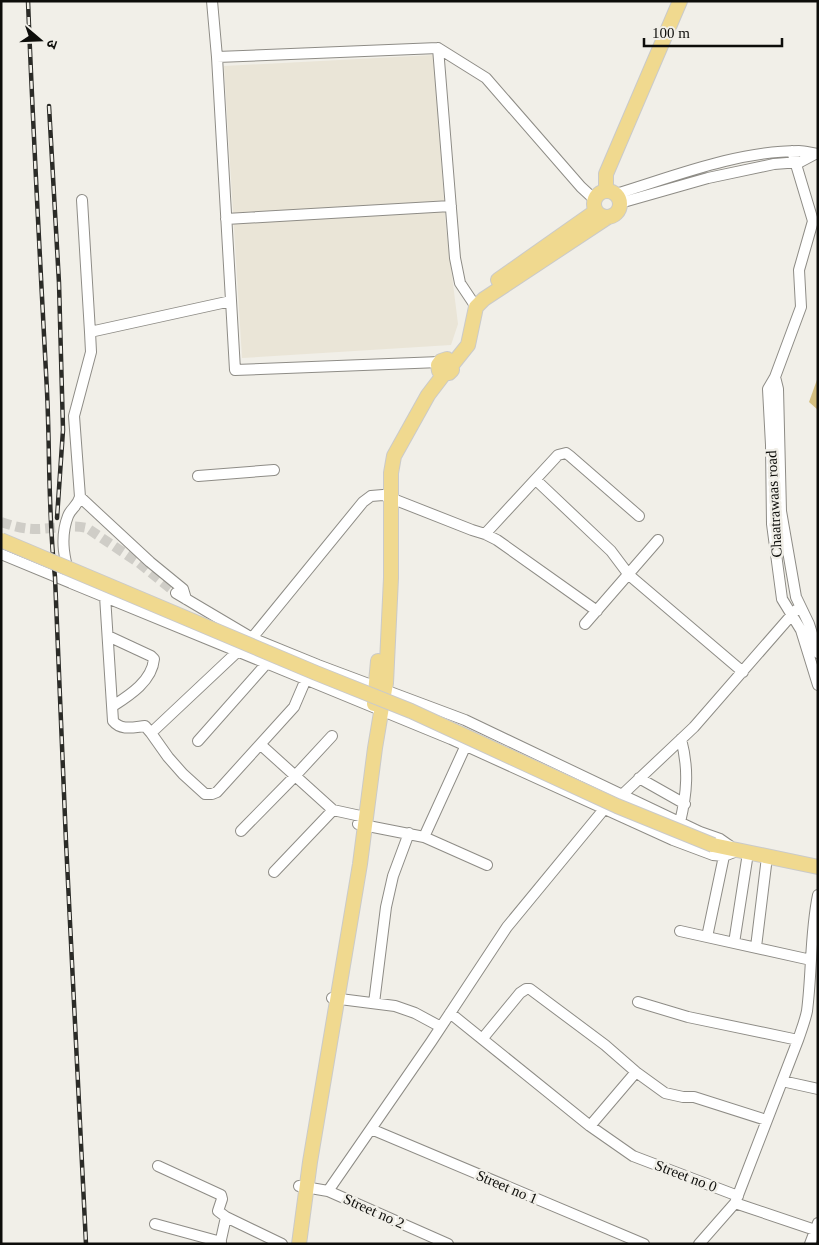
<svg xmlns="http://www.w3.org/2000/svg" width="819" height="1245" font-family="'Times New Roman','Noto Sans Devanagari',serif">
	<rect width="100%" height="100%" fill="#f1efe8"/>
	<!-- built -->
	<path fill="#eae5d7" d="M 434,55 L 446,227 L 458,324 L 451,345 L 242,358 L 224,66 Z"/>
	<!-- green -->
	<path fill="#d5c081" d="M 818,377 L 818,410 L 809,402 Z"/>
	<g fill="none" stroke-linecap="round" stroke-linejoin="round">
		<!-- minor-tunnel -->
		<path stroke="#cfcdc7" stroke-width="10" stroke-dasharray="10 5" stroke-linecap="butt" d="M 1,522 C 13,526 24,529 36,529 C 53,529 70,524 87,528 L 139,563 L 176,593"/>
		<defs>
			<path id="minor" d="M 212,1 L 217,57 L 235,370 L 440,362
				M 438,48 L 455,258 L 460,283 L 476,307
				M 217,57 L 438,48 L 486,78 L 581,187 L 594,199
				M 792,151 L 813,221 L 799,270 L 801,307 L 775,377 L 768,389 L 771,445 L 772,524 L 782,599 L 801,630 L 818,685
				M 616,194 C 675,176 737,151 799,151 C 805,151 811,153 818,154
				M 82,200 L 90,332 L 231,301
				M 620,203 L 708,178 L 774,164 L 800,162 L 815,154
				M 226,219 L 451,206
				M 90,332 L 91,352 L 74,416 L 80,497 C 77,507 71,508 68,516 C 59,539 65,561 71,583 L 451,739 L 673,840 L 713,855 L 724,856 L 737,851
				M 775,377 L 778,389 L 781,511 L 796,597 L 809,624 L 818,653
				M 198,476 L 274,470
				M 536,480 L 611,551 L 629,575 L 743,672
				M 80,497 L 150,562 L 183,589 L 186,599
				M 485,534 L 558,455 L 566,453 L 570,456 L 639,516
				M 1,554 L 71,583
				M 176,593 L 252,638 L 318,665 L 465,720 L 700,832 L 720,839 L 730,846
				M 105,596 L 113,721 C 121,731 134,727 145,726 L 151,733
				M 585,624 L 658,540
				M 108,636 L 151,656 L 154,659 C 152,681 130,695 113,706
				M 306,679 L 294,707 L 217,792 L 212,794 L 205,794 L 183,774 L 168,757 L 151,733 L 252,638 L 363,502 L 371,496 L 383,495 L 472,530 L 485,534 L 497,540 L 597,611
				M 198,741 L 267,663
				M 261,745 L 333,810 L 365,817
				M 639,778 L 685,804
				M 623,794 L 694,727 L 796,610
				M 680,822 C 687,793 689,769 681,739
				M 358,824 L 424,837 L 487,865
				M 241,831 L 295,776 L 332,736
				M 424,837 L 466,745
				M 274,872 L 333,810
				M 680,931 L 811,960
				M 707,937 L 724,856
				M 734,943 L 748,853
				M 756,947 L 767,857
				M 332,998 L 395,1006 L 415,1013 L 441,1027
				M 638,1002 L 688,1017 L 798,1040
				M 374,1003 L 386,907 L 393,876 L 409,833
				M 450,1013 L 590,1126 L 633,1156 L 738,1196
				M 483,1038 L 520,993 L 526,989 L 530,989 L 605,1045 L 636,1072 L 665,1093 L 683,1097 L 694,1097 L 766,1120
				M 782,1081 L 818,1089
				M 590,1126 L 636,1072
				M 371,1129 L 644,1244
				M 158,1166 L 221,1195 L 222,1199 L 218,1211 L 226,1217
				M 299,1186 L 328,1191 L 431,1042 L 507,927 L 605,808
				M 328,1191 L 448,1244
				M 735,1203 L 818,1231
				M 155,1224 L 221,1242
				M 220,1244 L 226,1217 L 282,1244
				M 699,1244 L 735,1203 L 798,1040 C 801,1031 805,1021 807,1011 C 812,972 810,934 818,895
				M 810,1244 L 818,1223"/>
			<path id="major" d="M 606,190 L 606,174 L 680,1
				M594 204a13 13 0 1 1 26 0a13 13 0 1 1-26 0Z
				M 498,280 L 596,211
				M 452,365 L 468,345 L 476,307 L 484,299 L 608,217
				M 374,704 L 378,661
				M 713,845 L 818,867
				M 299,1244 L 310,1162 L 360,864 L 375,748 L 386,683 L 391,578 L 391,473 L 394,456 L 428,395 L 444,374 L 449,373 L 452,370 L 451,363 L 447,359 L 441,361 L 438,365 L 439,371 L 444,374"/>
		</defs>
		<!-- minor casing -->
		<use href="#minor" stroke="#8e8c86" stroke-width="12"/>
		<!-- major casing -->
		<use href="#major" stroke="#cacac9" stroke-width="16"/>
		<!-- minor -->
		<use href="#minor" stroke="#fff" stroke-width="10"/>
		<!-- major -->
		<use href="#major" stroke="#f0d98f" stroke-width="14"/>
		<defs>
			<path id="rail" d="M 28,1 C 33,131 40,261 47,391 C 50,453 48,515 55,577 L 66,842 L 86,1244
				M 49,106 L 59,283 L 63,430 L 57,518"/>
		</defs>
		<!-- rail casing -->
		<use href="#rail" stroke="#2b2b27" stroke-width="4.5"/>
		<!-- rail -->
		<use href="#rail" stroke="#f1efe8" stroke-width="2.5" stroke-dasharray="8" stroke-linecap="butt"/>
		<defs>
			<path id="major-bridge" d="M 1,540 L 316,673 L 411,711 L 617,806 L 713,845"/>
		</defs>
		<!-- major-bridge casing -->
		<use href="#major-bridge" stroke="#cacac9" stroke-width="16" stroke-linecap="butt"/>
		<!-- major-bridge -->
		<use href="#major-bridge" stroke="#f0d98f" stroke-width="14"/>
	</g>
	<g text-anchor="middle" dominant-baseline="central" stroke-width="5" stroke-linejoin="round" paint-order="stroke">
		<!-- street labels -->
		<g font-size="15" fill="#0d0d0a" stroke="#f1efe8">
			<text transform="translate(774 504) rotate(-93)">Chaatrawaas road</text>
			<text transform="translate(686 1176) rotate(21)">Street no 0</text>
			<text transform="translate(507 1187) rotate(23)">Street no 1</text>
			<text transform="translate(374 1211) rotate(24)">Street no 2</text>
		</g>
	</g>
	<!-- border -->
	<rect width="819" height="1245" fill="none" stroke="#0d0d0a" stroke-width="5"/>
	<!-- north arrow -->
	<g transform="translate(40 40) rotate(109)" stroke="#f1efe8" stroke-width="4" paint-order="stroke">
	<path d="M0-4L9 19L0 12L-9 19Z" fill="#0d0d0a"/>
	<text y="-8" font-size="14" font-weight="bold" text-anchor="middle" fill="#0d0d0a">उ</text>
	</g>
	<!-- scale -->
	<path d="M644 38v8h138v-8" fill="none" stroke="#0d0d0a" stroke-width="2.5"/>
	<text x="652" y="38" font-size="15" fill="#0d0d0a" stroke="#f1efe8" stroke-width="4" paint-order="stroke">100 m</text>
</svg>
